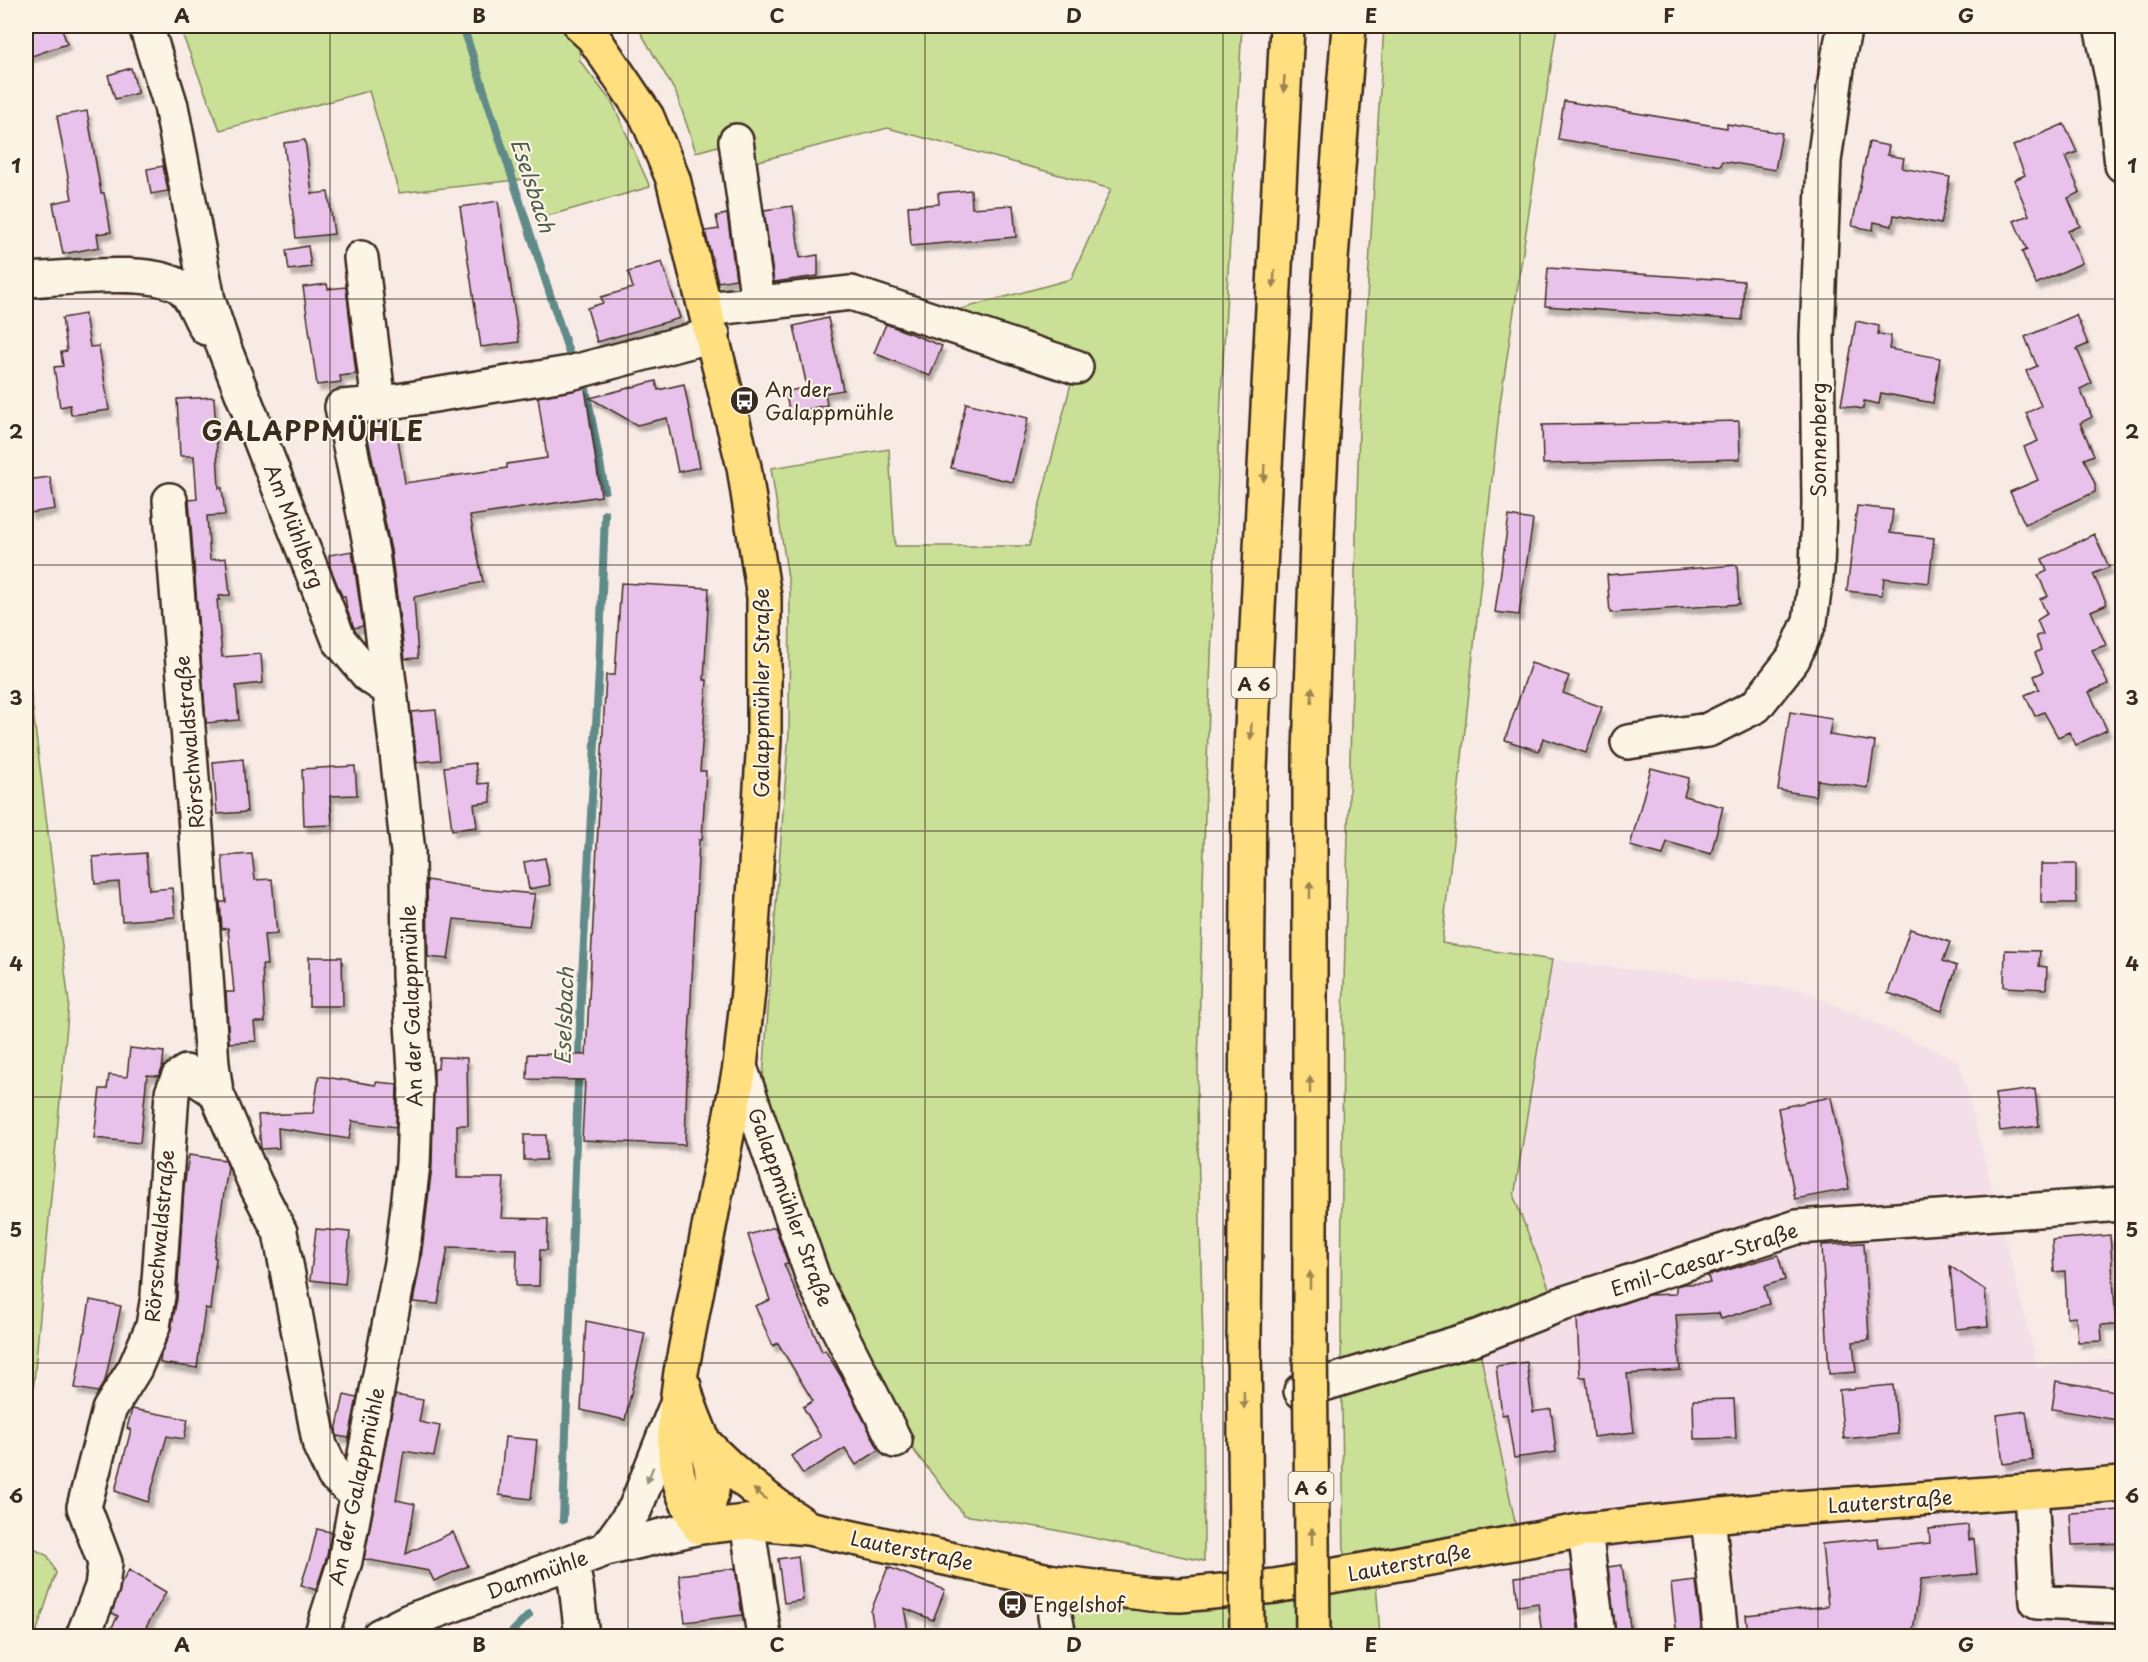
<svg xmlns="http://www.w3.org/2000/svg" width="2148" height="1662" font-family="'Playpen Sans',sans-serif">
	<defs>
		<filter id="shadow"><feDropShadow dx="3.5" dy="6" stdDeviation="1.5" flood-color="#0004"/></filter>
	</defs>
	<rect width="100%" height="100%" fill="#f8ebe6"/>
	<filter id="ink" filterUnits="userSpaceOnUse"><feTurbulence type="fractalNoise" baseFrequency=".0167" numOctaves="2"/><feDisplacementMap in="SourceGraphic" scale="12" xChannelSelector="R" yChannelSelector="G"/><feConvolveMatrix kernelMatrix="1 2 1 2 8 2 1 2 1" color-interpolation-filters="sRGB"/></filter>
	<g filter="url(#ink)">
		<!-- built -->
		<path fill="#f4dfe8" d="M 1552,960 L 1801,990 L 1959,1061 L 2038,1367 L 2122,1357 L 2122,1636 L 1730,1636 L 1718,1539 L 1524,1560 L 1477,1337 L 1556,1306 L 1514,1197 Z"/>
		<!-- green -->
		<path fill="#c9e096" stroke="#82855a" stroke-width="1.5" d="M 179,26 L 577,26 L 580,61 L 613,104 L 650,187 L 540,218 L 525,179 L 399,193 L 369,91 L 220,130 Z
			M 637,26 L 1242,26 L 1221,398 L 1205,813 L 1197,1104 L 1203,1343 L 1204,1561 L 1050,1529 L 964,1515 L 908,1443 L 826,1275 L 762,1091 L 789,732 L 790,591 L 771,468 L 889,449 L 895,546 L 1029,546 L 1075,368 L 928,318 L 1071,279 L 1111,189 L 888,128 L 739,166 L 736,141 L 696,152 L 676,93 Z
			M 1384,26 L 1557,26 L 1500,404 L 1442,943 L 1552,960 L 1514,1197 L 1556,1306 L 1477,1337 L 1517,1532 L 1344,1562 L 1341,1333 L 1343,1019 L 1359,426 Z
			M 26,654 L 69,1003 L 30,1424 L 26,1448 Z
			M 26,1545 L 48,1556 L 56,1573 L 35,1636 L 26,1636 Z
			M 1376,1583 L 1380,1636 L 1068,1636 L 1063,1606 L 1110,1610 L 1198,1610 Z"/>
		<g fill="none" stroke-linecap="round" stroke-linejoin="round">
			<!-- stream -->
			<path stroke="#618b89" stroke-width="8" d="M 463,26 L 570,356
				M 585,383 L 605,490
				M 563,1520 L 581,995 L 599,671 L 605,514
				M 508,1636 L 529,1615"/>
		</g>
		<!-- building -->
		<path fill="#e9c2eb" stroke="#3b2a1e" stroke-width="1.5" filter="url(#shadow)" d="M 26,26 L 61,26 L 67,44 L 26,58 Z
			M 131,68 L 138,93 L 115,99 L 108,75 Z
			M 1564,101 L 1727,128 L 1727,124 L 1782,133 L 1775,170 L 1722,161 L 1721,166 L 1558,139 Z
			M 87,111 L 101,193 L 104,193 L 111,232 L 97,234 L 99,247 L 63,254 L 53,203 L 72,199 L 57,116 Z
			M 2064,124 L 2077,152 L 2065,157 L 2080,192 L 2068,198 L 2080,226 L 2068,231 L 2082,263 L 2036,284 L 2022,252 L 2027,250 L 2014,221 L 2029,215 L 2014,180 L 2025,175 L 2013,146 Z
			M 305,140 L 312,194 L 328,192 L 334,234 L 296,238 L 284,143 Z
			M 1869,142 L 1889,146 L 1887,155 L 1904,158 L 1902,168 L 1950,177 L 1941,224 L 1894,215 L 1892,226 L 1874,222 L 1873,230 L 1852,226 Z
			M 163,166 L 168,191 L 151,194 L 147,169 Z
			M 971,190 L 972,208 L 1013,205 L 1016,237 L 911,246 L 908,206 L 939,204 L 938,193 Z
			M 498,201 L 519,342 L 481,347 L 460,207 Z
			M 793,206 L 800,258 L 818,255 L 818,276 L 774,282 L 764,210 Z
			M 727,214 L 736,279 L 718,282 L 705,231 L 719,229 L 716,216 Z
			M 308,246 L 311,267 L 289,270 L 286,250 Z
			M 662,262 L 680,318 L 597,342 L 587,308 L 603,303 L 601,297 L 633,288 L 628,272 Z
			M 1548,268 L 1744,281 L 1742,320 L 1545,306 Z
			M 327,284 L 328,289 L 346,287 L 356,374 L 340,376 L 341,382 L 317,385 L 303,287 Z
			M 85,314 L 90,347 L 99,346 L 109,410 L 71,415 L 70,405 L 60,407 L 54,367 L 63,366 L 61,352 L 67,351 L 62,318 Z
			M 2076,315 L 2088,344 L 2077,349 L 2092,383 L 2080,389 L 2092,417 L 2080,423 L 2094,455 L 2084,459 L 2095,484 L 2095,492 L 2025,524 L 2010,492 L 2038,480 L 2024,447 L 2038,441 L 2026,413 L 2041,406 L 2026,371 L 2037,366 L 2025,337 Z
			M 828,318 L 843,390 L 825,393 L 827,405 L 790,413 L 785,392 L 807,387 L 794,326 Z
			M 1856,321 L 1879,326 L 1878,334 L 1891,336 L 1889,349 L 1940,358 L 1933,403 L 1881,393 L 1879,404 L 1864,401 L 1863,409 L 1841,405 Z
			M 886,324 L 942,346 L 930,376 L 874,353 Z
			M 656,381 L 658,390 L 684,384 L 700,467 L 678,472 L 667,418 L 637,425 L 590,398 Z
			M 585,388 L 601,496 L 470,516 L 483,582 L 414,597 L 418,658 L 405,659 L 391,550 L 365,424 L 395,420 L 405,483 L 507,468 L 507,464 L 547,458 L 538,397 Z
			M 214,397 L 219,488 L 222,488 L 225,515 L 207,516 L 210,560 L 226,558 L 230,595 L 219,596 L 220,600 L 217,600 L 222,657 L 261,654 L 263,683 L 236,686 L 239,720 L 206,723 L 189,500 L 197,499 L 194,456 L 180,456 L 177,399 Z
			M 966,403 L 1028,418 L 1013,482 L 951,468 Z
			M 1739,421 L 1740,459 L 1543,464 L 1542,425 Z
			M 50,477 L 55,509 L 30,513 L 26,480 Z
			M 1857,506 L 1893,510 L 1890,533 L 1934,538 L 1929,583 L 1884,578 L 1882,595 L 1847,591 Z
			M 1509,516 L 1533,520 L 1519,615 L 1495,612 Z
			M 2094,534 L 2109,567 L 2093,574 L 2107,604 L 2091,611 L 2106,645 L 2092,650 L 2108,684 L 2089,692 L 2107,730 L 2076,745 L 2069,732 L 2058,737 L 2044,712 L 2035,716 L 2025,695 L 2039,689 L 2034,676 L 2043,672 L 2035,653 L 2041,650 L 2036,636 L 2043,634 L 2037,620 L 2047,614 L 2040,599 L 2048,596 L 2038,575 L 2047,571 L 2042,559 Z
			M 352,551 L 363,626 L 354,628 L 347,610 L 345,596 L 342,596 L 330,567 L 329,555 Z
			M 1737,565 L 1739,604 L 1610,613 L 1607,575 Z
			M 621,583 L 709,588 L 704,680 L 707,680 L 700,771 L 706,771 L 702,840 L 699,840 L 687,1077 L 685,1145 L 582,1140 L 585,1080 L 527,1079 L 528,1054 L 586,1055 L 606,675 L 615,675 Z
			M 1531,663 L 1569,676 L 1563,693 L 1602,707 L 1586,753 L 1543,738 L 1539,751 L 1505,740 Z
			M 436,710 L 441,760 L 417,762 L 411,712 Z
			M 1790,712 L 1832,719 L 1829,735 L 1875,742 L 1868,788 L 1818,780 L 1815,796 L 1778,790 Z
			M 243,759 L 247,812 L 217,814 L 213,762 Z
			M 475,763 L 478,784 L 489,783 L 491,802 L 474,804 L 477,827 L 452,830 L 444,767 Z
			M 355,766 L 357,795 L 330,796 L 332,825 L 304,826 L 302,769 Z
			M 1651,768 L 1689,778 L 1684,796 L 1723,807 L 1711,854 L 1667,842 L 1663,855 L 1630,846 Z
			M 146,853 L 149,890 L 172,888 L 175,917 L 122,921 L 119,882 L 95,884 L 93,857 Z
			M 252,854 L 255,880 L 272,879 L 277,934 L 264,935 L 267,965 L 262,965 L 265,1022 L 254,1022 L 256,1041 L 229,1043 L 226,992 L 234,992 L 228,928 L 222,929 L 220,902 L 226,902 L 222,856 Z
			M 545,858 L 550,885 L 529,889 L 524,862 Z
			M 2041,864 L 2076,864 L 2076,903 L 2041,903 Z
			M 427,880 L 479,889 L 535,894 L 529,926 L 454,919 L 448,959 L 428,957 Z
			M 1910,929 L 1950,942 L 1943,961 L 1957,966 L 1942,1011 L 1888,993 Z
			M 2005,950 L 2040,951 L 2039,966 L 2047,967 L 2046,989 L 2004,987 Z
			M 309,957 L 342,957 L 343,1006 L 309,1006 Z
			M 130,1048 L 164,1052 L 162,1069 L 159,1076 L 147,1075 L 140,1143 L 94,1138 L 100,1089 L 107,1089 L 109,1075 L 127,1077 Z
			M 439,1057 L 467,1058 L 468,1125 L 457,1125 L 457,1178 L 504,1178 L 501,1218 L 548,1219 L 547,1250 L 540,1250 L 539,1286 L 516,1286 L 517,1249 L 448,1247 L 438,1304 L 413,1302 L 421,1259 L 432,1166 L 434,1070 L 438,1068 Z
			M 319,1076 L 376,1085 L 376,1082 L 397,1084 L 396,1127 L 352,1121 L 349,1139 L 278,1128 L 279,1148 L 261,1149 L 258,1115 L 313,1113 Z
			M 2035,1089 L 2039,1126 L 2000,1131 L 1995,1094 Z
			M 1831,1097 L 1849,1189 L 1795,1199 L 1778,1108 Z
			M 524,1135 L 546,1135 L 546,1160 L 524,1160 Z
			M 189,1155 L 225,1160 L 228,1167 L 214,1257 L 216,1258 L 210,1309 L 205,1308 L 197,1368 L 160,1363 L 161,1354 L 171,1329 L 177,1299 L 184,1187 Z
			M 775,1227 L 788,1263 L 784,1264 L 822,1352 L 825,1350 L 842,1378 L 879,1450 L 856,1465 L 845,1448 L 803,1474 L 791,1456 L 821,1437 L 803,1407 L 813,1401 L 778,1343 L 773,1346 L 755,1306 L 770,1300 L 748,1235 Z
			M 316,1229 L 350,1232 L 345,1284 L 310,1280 Z
			M 2110,1235 L 2116,1324 L 2101,1325 L 2102,1341 L 2078,1342 L 2076,1317 L 2067,1318 L 2065,1271 L 2054,1272 L 2052,1240 Z
			M 1864,1243 L 1869,1340 L 1853,1342 L 1856,1372 L 1829,1374 L 1822,1245 Z
			M 1778,1255 L 1785,1280 L 1764,1286 L 1769,1304 L 1721,1319 L 1719,1313 L 1676,1315 L 1680,1370 L 1627,1374 L 1634,1432 L 1593,1437 L 1586,1377 L 1580,1377 L 1577,1319 L 1648,1295 L 1676,1294 L 1676,1286 L 1684,1284 L 1710,1283 L 1708,1276 Z
			M 1950,1266 L 1985,1290 L 1988,1326 L 1956,1329 Z
			M 90,1300 L 121,1306 L 105,1381 L 98,1392 L 75,1388 Z
			M 586,1321 L 645,1333 L 625,1420 L 581,1410 Z
			M 1527,1362 L 1533,1412 L 1551,1409 L 1556,1452 L 1514,1458 L 1507,1414 L 1502,1415 L 1496,1366 Z
			M 2056,1381 L 2122,1392 L 2117,1420 L 2052,1409 Z
			M 1893,1385 L 1898,1434 L 1844,1439 L 1839,1390 Z
			M 344,1395 L 357,1398 L 349,1438 L 337,1436 L 336,1431 Z
			M 395,1395 L 423,1400 L 419,1422 L 440,1426 L 434,1456 L 404,1451 L 396,1500 L 415,1504 L 406,1554 L 453,1532 L 468,1566 L 434,1581 L 429,1571 L 364,1559 Z
			M 1734,1399 L 1736,1438 L 1694,1439 L 1693,1400 Z
			M 132,1409 L 188,1419 L 184,1439 L 167,1436 L 148,1502 L 115,1491 L 131,1430 L 127,1428 Z
			M 2026,1411 L 2033,1460 L 2003,1464 L 1997,1415 Z
			M 505,1437 L 537,1440 L 531,1499 L 499,1495 Z
			M 2122,1510 L 2122,1543 L 2072,1545 L 2070,1513 Z
			M 1968,1525 L 1969,1540 L 1974,1539 L 1977,1574 L 1921,1579 L 1912,1636 L 1748,1636 L 1746,1615 L 1828,1606 L 1822,1544 L 1878,1538 L 1879,1548 L 1930,1543 L 1929,1529 Z
			M 317,1529 L 331,1532 L 327,1556 L 316,1590 L 301,1585 L 311,1554 Z
			M 798,1556 L 803,1600 L 784,1603 L 778,1559 Z
			M 1622,1565 L 1627,1602 L 1631,1636 L 1616,1636 L 1608,1567 Z
			M 888,1567 L 945,1590 L 933,1620 L 904,1608 L 909,1636 L 875,1636 L 871,1611 Z
			M 735,1568 L 742,1615 L 685,1622 L 679,1575 Z
			M 129,1570 L 166,1592 L 141,1636 L 107,1636 L 118,1616 L 112,1613 L 121,1584 Z
			M 1571,1571 L 1579,1636 L 1542,1636 L 1538,1603 L 1518,1606 L 1515,1577 Z
			M 1696,1581 L 1702,1636 L 1677,1636 L 1671,1584 Z"/>
		<g fill="none" stroke-linecap="round" stroke-linejoin="round">
			<defs>
				<path id="minor" d="M 146,26 L 171,106 L 208,300 L 223,345 L 339,640 L 369,676 L 390,690
					M 2101,26 L 2113,81 L 2122,165
					M 736,141 L 758,302
					M 361,258 L 379,404
					M 26,280 C 60,279 162,265 185,291 C 194,300 199,317 206,328
					M 706,309 L 851,293 L 1076,367
					M 170,500 L 196,829 L 212,1064 L 216,1092 L 255,1183 L 280,1232 L 320,1446 L 334,1475 L 357,1495
					M 1628,742 L 1708,730 L 1756,706 L 1793,659 L 1810,621 L 1817,570 L 1819,504 L 1817,337 L 1824,161 L 1839,54 L 1845,26
					M 740,1067 L 814,1281 L 895,1441
					M 1301,1391 L 1477,1337 L 1556,1306 L 1797,1227 L 2122,1204
					M 2031,1491 L 2037,1602 L 2122,1606
					M 1708,1517 L 1721,1636
					M 747,1522 L 764,1636
					M 1585,1530 L 1598,1636
					M 606,1549 L 635,1509 L 674,1411
					M 571,1562 L 576,1585 L 582,1636
					M 1054,1582 L 1055,1616 L 1059,1636
					M 83,1636 L 102,1587 L 105,1563 L 84,1507 L 109,1410 L 135,1368 L 153,1326 L 158,1296 L 172,1093 L 178,1078 L 186,1072 L 216,1092
					M 321,1636 L 345,1561 L 402,1257 L 413,1164 L 416,1086 L 409,976 L 408,852 L 390,690 L 372,553 L 342,407 L 379,404 L 570,373 L 713,335
					M 379,1636 L 409,1621 L 606,1549 L 700,1527"/>
				<path id="major" d="M 581,26 L 593,37 L 647,117 L 673,179 L 744,467 L 764,597 L 764,740 L 748,991 L 740,1067 L 681,1372 C 673,1432 666,1473 700,1527
					M 684,1386 C 690,1420 717,1455 712,1491 C 710,1504 705,1515 700,1527
					M 703,1441 C 733,1474 767,1500 804,1525
					M 700,1527 L 747,1522 L 808,1528 L 1054,1582 L 1151,1594 L 1180,1595 L 1275,1586 L 1585,1530 L 1768,1510 L 2122,1484"/>
				<path id="highway" d="M 1310,1338 L 1310,754 L 1318,509 L 1331,259 L 1349,26
					M 1244,1341 L 1249,789 L 1287,26"/>
			</defs>
			<!-- minor casing -->
			<use href="#minor" stroke="#3b2a1e" stroke-width="38"/>
			<!-- major casing -->
			<use href="#major" stroke="#3b2a1e" stroke-width="38"/>
			<!-- highway casing -->
			<use href="#highway" stroke="#3b2a1e" stroke-width="38"/>
			<!-- minor -->
			<use href="#minor" stroke="#fcf5e5" stroke-width="33"/>
			<!-- major -->
			<use href="#major" stroke="#ffdf80" stroke-width="33"/>
			<!-- highway -->
			<use href="#highway" stroke="#ffdf80" stroke-width="33"/>
			<defs>
				<path id="highway-bridge" d="M 1310,1338 L 1313,1636
					M 1244,1341 L 1247,1636"/>
			</defs>
			<!-- highway-bridge casing -->
			<use href="#highway-bridge" stroke="#3b2a1e" stroke-width="38" stroke-linecap="butt"/>
			<!-- highway-bridge -->
			<use href="#highway-bridge" stroke="#ffdf80" stroke-width="33"/>
		</g>
		<!-- one-way arrows -->
		<defs><path id="oneway-solid" d="M-6-.8H1V-3.2L6.5 0L1 3.2V.8H-6Z" transform="scale(1.5)"/></defs>
		<g fill="#9d844f">
			<use href="#oneway-solid" transform="translate(1284 84) rotate(93)"/>
			<use href="#oneway-solid" transform="translate(1274 279) rotate(93)"/>
			<use href="#oneway-solid" transform="translate(1264 473) rotate(93)"/>
			<use href="#oneway-solid" transform="translate(1312 695) rotate(-88)"/>
			<use href="#oneway-solid" transform="translate(1251 731) rotate(93)"/>
			<use href="#oneway-solid" transform="translate(1310 890) rotate(-90)"/>
			<use href="#oneway-solid" transform="translate(1310 1085) rotate(-90)"/>
			<use href="#oneway-solid" transform="translate(1310 1280) rotate(-90)"/>
			<use href="#oneway-solid" transform="translate(1244 1400) rotate(89)"/>
			<use href="#oneway-solid" transform="translate(760 1494) rotate(-142)"/>
			<use href="#oneway-solid" transform="translate(1312 1536) rotate(-90)"/>
		</g>
		<use fill="#9c9082" href="#oneway-solid" transform="translate(650 1475) rotate(112)"/>
	</g>
	<!-- grid -->
	<path fill="none" stroke="#3b2a1e" stroke-width="1.5" stroke-opacity="0.55" d="M 330,26 L 330,1636M 628,26 L 628,1636M 925,26 L 925,1636M 1223,26 L 1223,1636M 1520,26 L 1520,1636M 1818,26 L 1818,1636M 26,299 L 2122,299M 26,565 L 2122,565M 26,831 L 2122,831M 26,1097 L 2122,1097M 26,1363 L 2122,1363"/>
	<!-- icons -->
	<defs>
		<symbol id="bus-disc" viewBox="-11 -11 22 22"><circle r="9.5" fill="#3b2a1e" stroke="#fcf5e5"/><path d="M-5-6H5V4H4V6H2V4H-2V6H-4V4H-5ZM-3.5-4V0h7V-4ZM-3.5 1.2v1.5H-2V1.2ZM2 1.2v1.5H3.5V1.2Z" fill="#fff"/></symbol>
	</defs>
	<g fill-rule="evenodd">
		<use href="#bus-disc" x="728" y="384" width="33" height="33"/>
		<use href="#bus-disc" x="996" y="1588" width="33" height="33"/>
	</g>
	<g text-anchor="middle" dominant-baseline="central" stroke-width="4.5" stroke-linejoin="round" paint-order="stroke">
		<!-- shield labels -->
		<g fill="#fcf5e5" stroke="#75675a" stroke-width="1.5">
			<rect x="1231.5" y="668" width="45" height="30" rx="4.5"/>
			<rect x="1288.5" y="1472" width="45" height="30" rx="4.5"/>
		</g>
		<g font-size="18" font-weight="bold" fill="#3b2a1e">
			<text x="1254" y="683">A 6</text>
			<text x="1311" y="1487">A 6</text>
		</g>
		<!-- poi labels -->
		<g font-size="20" fill="#3b2a1e" stroke="#fcf5e5" text-anchor="start">
			<text x="765" y="389">An der<tspan x="765" dy="23">Galappmühle</tspan></text>
			<text x="1033" y="1604">Engelshof</text>
		</g>
		<!-- street labels -->
		<g font-size="20" fill="#3b2a1e" stroke="#fcf5e5">
			<text transform="translate(1818 440) rotate(-90)">Sonnenberg</text>
			<text transform="translate(295 526) rotate(69)">Am Mühlberg</text>
			<text transform="translate(761 693) rotate(-90)">Galappmühler Straße</text>
			<text transform="translate(189 742) rotate(-95)">Rörschwaldstraße</text>
			<text transform="translate(411 1006) rotate(-92)">An der Galappmühle</text>
			<text transform="translate(791 1207) rotate(70)">Galappmühler Straße</text>
			<text transform="translate(159 1236) rotate(-85)">Rörschwaldstraße</text>
			<text transform="translate(1704 1259) rotate(-18)">Emil-Caesar-Straße</text>
			<text transform="translate(356 1486) rotate(-78)">An der Galappmühle</text>
			<text transform="translate(1890 1501) rotate(-4)">Lauterstraße</text>
			<text transform="translate(912 1550) rotate(12)">Lauterstraße</text>
			<text transform="translate(1409 1562) rotate(-11)">Lauterstraße</text>
			<text transform="translate(537 1574) rotate(-20)">Dammühle</text>
		</g>
		<!-- water labels -->
		<g font-size="21" font-style="italic" fill="#4e5b53" stroke="#fcf5e5">
			<text transform="translate(534 185) rotate(72)">Eselsbach</text>
			<text transform="translate(563 1016) rotate(-88)">Eselsbach</text>
		</g>
		<!-- district labels -->
		<g font-size="26" font-weight="bold" letter-spacing="1.5" fill="#3b2a1e" stroke="#fcf5e5">
			<text x="313" y="430">GALAPPMÜHLE</text>
		</g>
	</g>
	<!-- margin -->
	<rect width="2148" height="1662" fill="none" stroke="#fcf5e5" stroke-width="66"/>
	<rect x="33" y="33" width="2082" height="1596" fill="none" stroke="#3b2a1e" stroke-width="2"/>
	<g font-size="20" text-anchor="middle" font-weight="bold" fill="#3b2a1e">
		<text x="182" y="23">A</text>
		<text x="479" y="23">B</text>
		<text x="777" y="23">C</text>
		<text x="1074" y="23">D</text>
		<text x="1371" y="23">E</text>
		<text x="1669" y="23">F</text>
		<text x="1966" y="23">G</text>
		<text x="16" y="173">1</text>
		<text x="2132" y="173">1</text>
		<text x="16" y="439">2</text>
		<text x="2132" y="439">2</text>
		<text x="16" y="705">3</text>
		<text x="2132" y="705">3</text>
		<text x="16" y="971">4</text>
		<text x="2132" y="971">4</text>
		<text x="16" y="1237">5</text>
		<text x="2132" y="1237">5</text>
		<text x="16" y="1503">6</text>
		<text x="2132" y="1503">6</text>
		<text x="182" y="1652">A</text>
		<text x="479" y="1652">B</text>
		<text x="777" y="1652">C</text>
		<text x="1074" y="1652">D</text>
		<text x="1371" y="1652">E</text>
		<text x="1669" y="1652">F</text>
		<text x="1966" y="1652">G</text>
	</g>
</svg>
